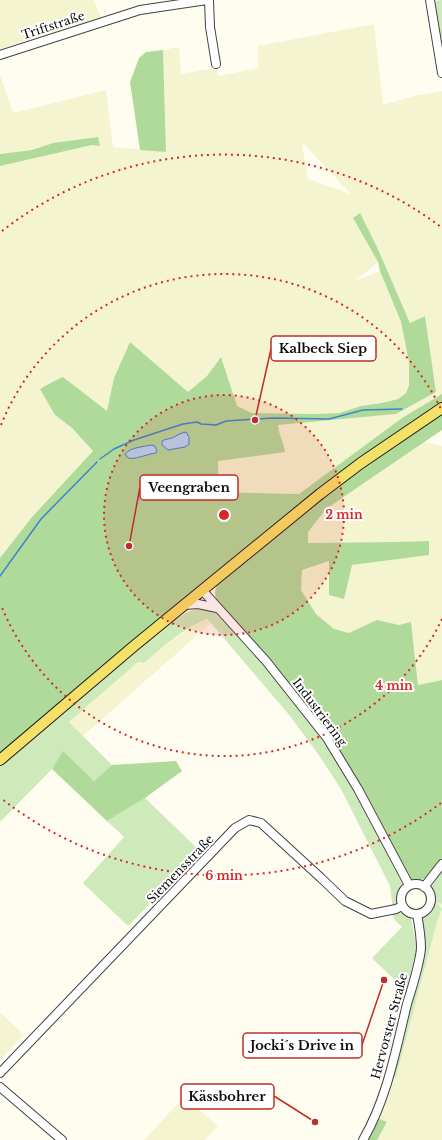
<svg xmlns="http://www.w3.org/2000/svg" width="442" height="1140" font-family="'Libre Baskerville',serif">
	<rect width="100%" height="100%" fill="#fffdf0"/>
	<!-- farmland -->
	<path fill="#f4f4d0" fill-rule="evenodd" d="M 0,0 L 94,0 L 101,18 L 0,52 Z
		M 374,24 L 383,105 L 414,96 L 442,91 L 442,394 L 402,418 L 299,494 L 219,492 L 218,461 L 278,425 L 396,414 L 436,392 L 424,316 L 410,323 L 377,247 L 359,213 L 353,219 L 378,262 L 355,281 L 380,271 L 401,322 L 409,362 L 409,386 L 406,393 L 398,399 L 382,403 L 361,406 L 339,413 L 315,414 L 252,413 L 237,406 L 221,357 L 207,376 L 188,392 L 130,342 L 114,378 L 107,412 L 63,377 L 55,382 L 48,383 L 40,389 L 55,415 L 72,428 L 93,451 L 32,517 L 0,558 L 0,166 L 92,145 L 100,146 L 98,137 L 53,143 L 32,150 L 0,154 L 0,75 L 13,113 L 106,90 L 113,147 L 166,152 L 163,50 L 179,47 L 181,74 L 216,68 L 218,76 L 258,68 L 258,46 ZM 302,143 L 303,143 L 351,194 L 308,179 Z
		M 425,442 L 442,446 L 442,680 L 418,685 L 414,643 L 399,625 L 377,621 L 349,633 L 334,629 L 316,614 L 301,590 L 302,570 L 329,561 L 329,595 L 343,599 L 351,565 L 429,555 L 429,541 L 394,542 L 308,543 L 308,532 L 326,509 Z
		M 207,619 L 211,623 L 83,736 L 69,722 L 138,662 L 144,663 L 162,648 L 193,625 Z
		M 435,902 L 442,904 L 442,1140 L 377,1140 L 387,1122 L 377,1118 L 390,1077 L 396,1077 L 437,922 L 442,910 Z
		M 0,1012 L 24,1035 L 0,1060 Z
		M 184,1097 L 218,1126 L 205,1140 L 144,1140 Z"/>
	<!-- green -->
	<path fill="#cee9ba" d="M 442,0 L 442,59 L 434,1 Z
		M 202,606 L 209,608 L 222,618 L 271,671 L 310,720 L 339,763 L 378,833 L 403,885 C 397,892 396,899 399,908 L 393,910 L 390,886 L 341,789 L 318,754 L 290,716 L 211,623 L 207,619 C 183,628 163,647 144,663 L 138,662 L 69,722 L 112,765 L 94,781 L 63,752 L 52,769 L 0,822 L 0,765 C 35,736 70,707 105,677 C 135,652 165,620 202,606 Z
		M 145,798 L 201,852 L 128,926 L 83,883 L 124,837 L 107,821 Z
		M 442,870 L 442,904 L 436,902 L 442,909 L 437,922 L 396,1077 L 390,1077 L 423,935 L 423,917 C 435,911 438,899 431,887 Z
		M 402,913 L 411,918 L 416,944 L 416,952 L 406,991 L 372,958 L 402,927 L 394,919 L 393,914 Z"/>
	<!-- forest -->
	<path fill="#b0da99" d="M 163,50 L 166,152 L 140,150 L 130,82 L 139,58 L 146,52 Z
		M 98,137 L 100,146 L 92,145 L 0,166 L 0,154 L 32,150 L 53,143 Z
		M 360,213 L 377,247 L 410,323 L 425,316 L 436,392 L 396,414 L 278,425 C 279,435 283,441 285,452 L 218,461 L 219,492 L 299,494 L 402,418 L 442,394 L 442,404 L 382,443 L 302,502 L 121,652 L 0,755 L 0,558 L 32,517 L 93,451 L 72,428 L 55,415 L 40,389 C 47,384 55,381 63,377 L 107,411 L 114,378 L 130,342 L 188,392 L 207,376 L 221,357 L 237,406 L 252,413 L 315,414 L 339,413 L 361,406 L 382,403 L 398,399 L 406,393 L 409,385 L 409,362 L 401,322 L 380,271 L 378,262 L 353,218 Z
		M 442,415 L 442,430 L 326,509 L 308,532 L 308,543 L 394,542 L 429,541 L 429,555 L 352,565 L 344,599 L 329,595 L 329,561 L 302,570 L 301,590 L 316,614 L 334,629 L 349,633 L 377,620 L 399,625 L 411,622 L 418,685 L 442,680 L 442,858 L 425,878 L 421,880 L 412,880 L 350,770 L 220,605 C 214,596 213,592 219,582 C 291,524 363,464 442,415 Z
		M 63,751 L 94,781 L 112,765 L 176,761 L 182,771 L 145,798 L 107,821 L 52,769 Z
		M 377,1118 L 387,1122 L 377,1140 L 366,1140 Z"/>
	<!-- water -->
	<path fill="#b5d7f5" stroke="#3d85cc" d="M 186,432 L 189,437 L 189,444 L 185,447 L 168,450 L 162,445 L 162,441 C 165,439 169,439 172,438 C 178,435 180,433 186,432 Z
		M 151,445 L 155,446 L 157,451 L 156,453 C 147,454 135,460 128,458 L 125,454 C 131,447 143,447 151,445 Z"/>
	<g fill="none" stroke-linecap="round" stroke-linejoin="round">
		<!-- stream -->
		<path stroke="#3d85cc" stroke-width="1.5" d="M 100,459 L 114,449 L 134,440 L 183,424 L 197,422 L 201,424 L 216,425 L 226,421 L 273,418 L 329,419 L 363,410 L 402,409
			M 0,576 L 41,519 L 97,462"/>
		<defs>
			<path id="minor" d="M 209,0 L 210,27 L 216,64
				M 430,0 L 442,73
				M 0,55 L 140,10 L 207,0
				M 202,590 L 266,661 L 327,738 L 358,789 L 409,885
				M 184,605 L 198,604 L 217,608
				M401 899a15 15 0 1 1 30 0a15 15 0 1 1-30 0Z
				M 424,887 L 442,864
				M 0,1073 L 235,828 L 249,820 L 261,823 L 321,878 L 345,901 L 371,914 L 396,909 L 402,906
				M 0,1087 L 62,1140
				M 363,1140 C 387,1099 396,1049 407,1004 C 412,988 420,963 421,948 C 421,936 419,925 417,914"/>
			<path id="major" d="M 0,760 L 134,646 L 320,494 L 361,463 L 442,408"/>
		</defs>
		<!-- minor casing -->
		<use href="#minor" stroke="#414141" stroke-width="10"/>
		<!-- major casing -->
		<use href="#major" stroke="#1f1f1f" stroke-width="12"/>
		<!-- minor -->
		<use href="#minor" stroke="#fff" stroke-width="8"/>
		<!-- major -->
		<use href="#major" stroke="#f6e168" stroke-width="10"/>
	</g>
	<!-- distance rings -->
	<circle cx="224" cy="515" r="120" fill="#d62828" fill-opacity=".12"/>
	<g fill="none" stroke="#d62828" stroke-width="2" stroke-dasharray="2 4">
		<circle cx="224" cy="515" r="120"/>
		<path d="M442 619A241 241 0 0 1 1 605M1 425A241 241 0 0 1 442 411"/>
		<path d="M441 803A361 361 0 0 1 2 799M2 231A361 361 0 0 1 441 227"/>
	</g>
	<g text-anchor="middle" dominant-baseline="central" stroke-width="4" stroke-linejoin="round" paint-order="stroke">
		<!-- street labels -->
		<g font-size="12" fill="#0e0e0e" stroke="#fff">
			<text transform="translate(53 25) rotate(-18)">Triftstraße</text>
			<text transform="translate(320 712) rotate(53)">Industriering</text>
			<text transform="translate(180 869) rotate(-46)">Siemensstraße</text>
			<text transform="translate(389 1026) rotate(-75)">Hervorster Straße</text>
		</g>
	</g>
	<circle cx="224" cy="515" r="6" fill="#d62828" stroke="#fff" stroke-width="2"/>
	<g font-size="12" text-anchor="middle" font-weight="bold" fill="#d62828" stroke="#fff" stroke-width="4" stroke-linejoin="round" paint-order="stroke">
		<text x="344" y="519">2 min</text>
		<text x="394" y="690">4 min</text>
		<text x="224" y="880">6 min</text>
	</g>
	<!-- callouts -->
	<path fill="none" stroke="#bd2f28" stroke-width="1.5" d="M255 420L271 349M129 546L140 487M384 980L362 1045M315 1122L274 1096"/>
	<g fill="#bd2f28" stroke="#fff" stroke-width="1.5">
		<circle cx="255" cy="420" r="4"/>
		<circle cx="129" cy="546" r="4"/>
		<circle cx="384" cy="980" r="4"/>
		<circle cx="315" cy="1122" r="4"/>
	</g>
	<g fill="#fff" stroke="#bd2f28" stroke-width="1.5">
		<rect x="271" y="336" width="105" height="25" rx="4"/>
		<rect x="140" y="475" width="98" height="25" rx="4"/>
		<rect x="243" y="1033" width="119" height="25" rx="4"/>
		<rect x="181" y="1084" width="93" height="25" rx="4"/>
	</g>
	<g font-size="13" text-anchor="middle" font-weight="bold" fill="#0e0e0e">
		<text x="323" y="353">Kalbeck Siep</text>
		<text x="189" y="492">Veengraben</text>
		<text x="302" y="1050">Jocki´s Drive in</text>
		<text x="227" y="1101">Kässbohrer</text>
	</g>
</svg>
